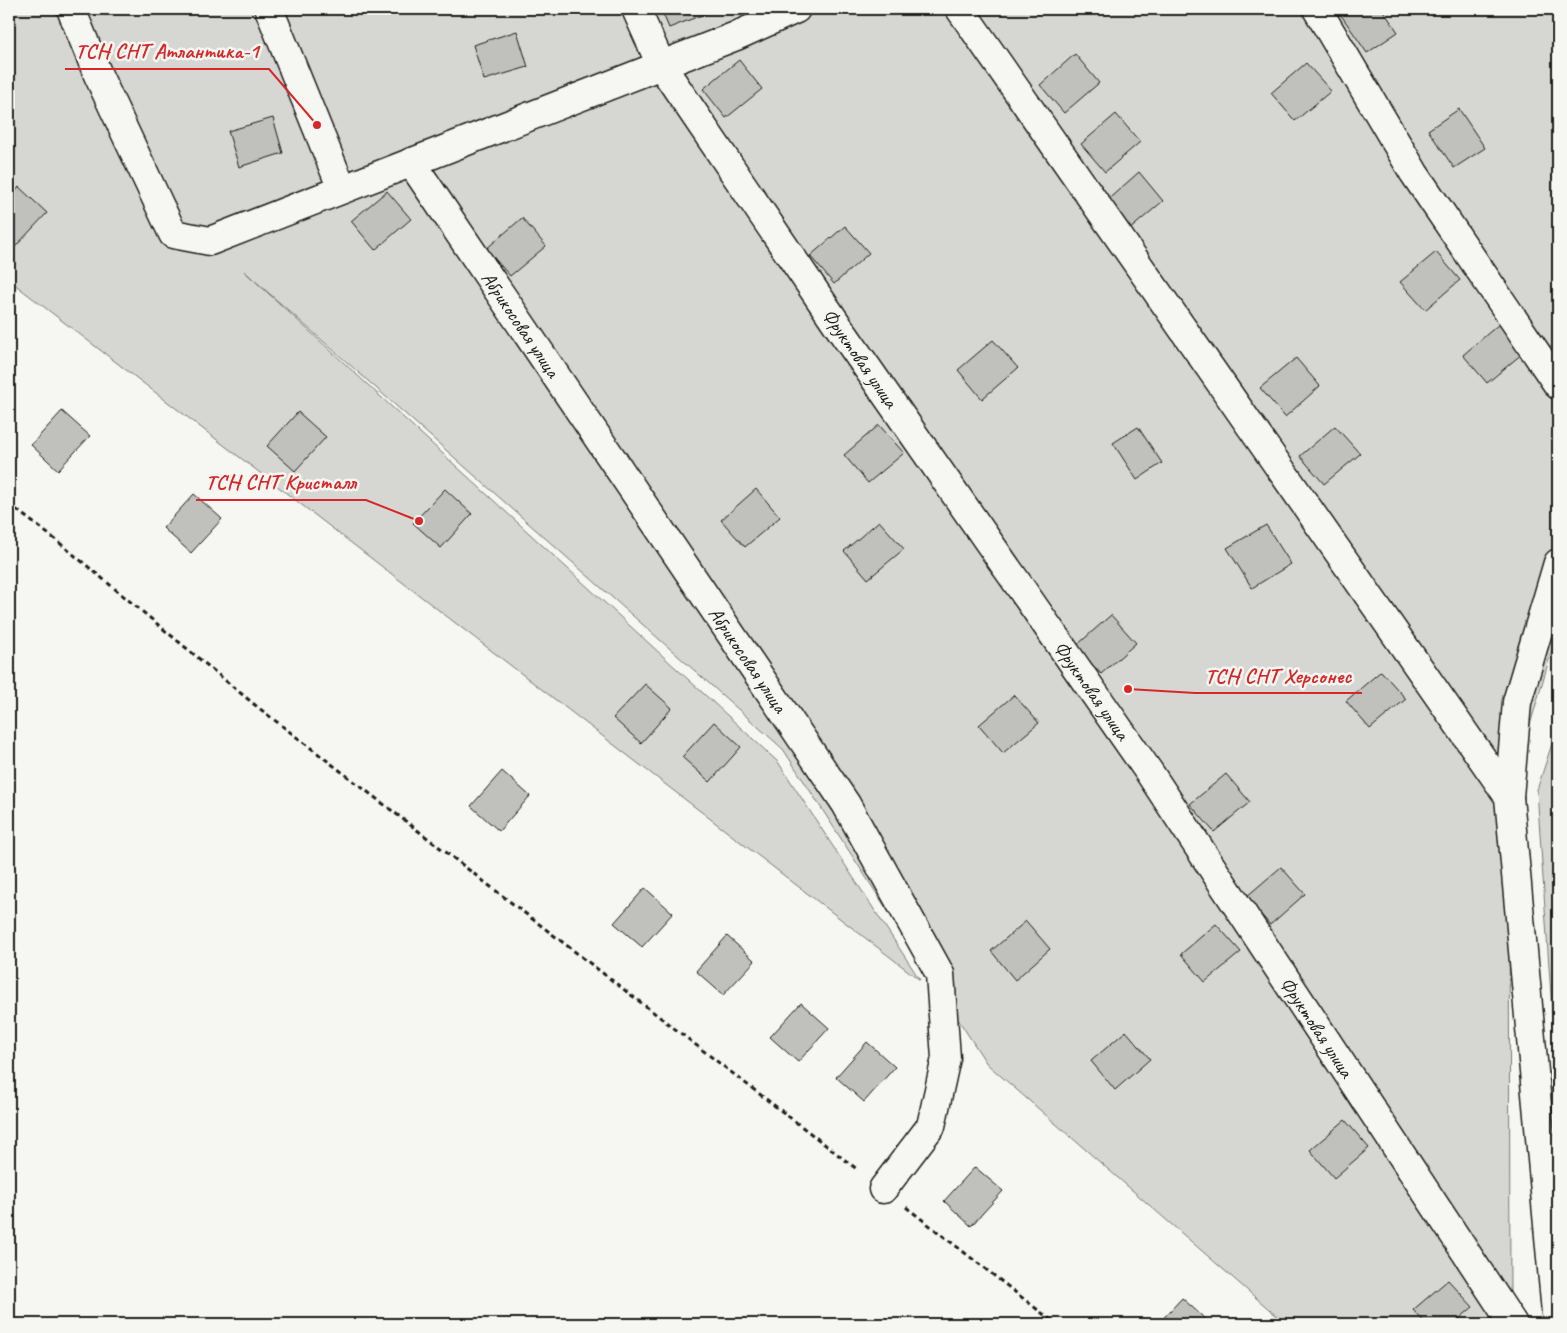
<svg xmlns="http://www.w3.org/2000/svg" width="1567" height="1333" font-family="Caveat,sans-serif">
	<rect width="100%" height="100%" fill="#f6f6f2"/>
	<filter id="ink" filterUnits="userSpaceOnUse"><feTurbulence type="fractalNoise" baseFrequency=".02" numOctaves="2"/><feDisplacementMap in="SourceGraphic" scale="10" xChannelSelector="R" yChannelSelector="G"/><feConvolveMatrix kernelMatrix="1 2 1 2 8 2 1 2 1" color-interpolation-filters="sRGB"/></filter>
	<g filter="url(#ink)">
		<!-- green -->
		<path fill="#d6d6d2" stroke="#797977" d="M 9,9 L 1558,9 L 1558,629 L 1509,797 L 1510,1324 L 1286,1324 L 987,1064 L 783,749 L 244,271 L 778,762 L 920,980 L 9,280 Z
			M 1558,725 L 1558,1099 L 1537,790 Z"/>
		<!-- building -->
		<path fill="#c0c0bd" stroke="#1c1c1c" d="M 661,9 L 711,9 L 712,11 L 669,28 Z
			M 1349,9 L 1382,9 L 1398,32 L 1367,53 L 1341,15 Z
			M 517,31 L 528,67 L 484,80 L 473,45 Z
			M 1075,54 L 1099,83 L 1064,113 L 1040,85 Z
			M 739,60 L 762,89 L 726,118 L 703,89 Z
			M 1306,63 L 1331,91 L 1295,121 L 1271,93 Z
			M 1459,109 L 1485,148 L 1454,168 L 1428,130 Z
			M 1116,114 L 1140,142 L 1105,172 L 1081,144 Z
			M 273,118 L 283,153 L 239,167 L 228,131 Z
			M 1139,172 L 1163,201 L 1128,231 L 1104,203 Z
			M 19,187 L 47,213 L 15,247 L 9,241 L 9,199 Z
			M 387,191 L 411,219 L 375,250 L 351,221 Z
			M 522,218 L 546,246 L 510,276 L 486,249 Z
			M 845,226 L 869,253 L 834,284 L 810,256 Z
			M 1436,252 L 1460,280 L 1425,310 L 1400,282 Z
			M 1499,324 L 1523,353 L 1487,383 L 1463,355 Z
			M 993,340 L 1018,368 L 982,399 L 958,370 Z
			M 1296,358 L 1320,386 L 1285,417 L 1260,388 Z
			M 62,411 L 90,436 L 58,470 L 31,445 Z
			M 298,412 L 326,437 L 295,471 L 267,446 Z
			M 879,425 L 904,453 L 868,483 L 844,455 Z
			M 1335,426 L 1360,454 L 1324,484 L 1300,456 Z
			M 1138,427 L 1162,463 L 1137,480 L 1113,443 Z
			M 445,489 L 472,514 L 441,548 L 413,523 Z
			M 756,489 L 780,517 L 745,547 L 721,520 Z
			M 194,494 L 222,519 L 191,553 L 163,528 Z
			M 879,521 L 904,549 L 868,579 L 844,551 Z
			M 1266,525 L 1291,564 L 1252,588 L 1227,548 Z
			M 1111,615 L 1136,643 L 1101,674 L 1076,646 Z
			M 1381,671 L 1406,699 L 1370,729 L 1346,701 Z
			M 645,684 L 672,708 L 641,743 L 613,718 Z
			M 1014,695 L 1039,723 L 1003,753 L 979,725 Z
			M 714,722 L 741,747 L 710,782 L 682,757 Z
			M 502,771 L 530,796 L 499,831 L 471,806 Z
			M 1226,774 L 1250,802 L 1214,832 L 1190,804 Z
			M 1281,867 L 1305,894 L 1270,925 L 1246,897 Z
			M 645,888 L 673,913 L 642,947 L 614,923 Z
			M 1026,921 L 1050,949 L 1015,980 L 991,951 Z
			M 1216,924 L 1241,952 L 1205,982 L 1181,954 Z
			M 727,936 L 755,961 L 723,995 L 696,971 Z
			M 801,1003 L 829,1028 L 798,1062 L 770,1037 Z
			M 1126,1031 L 1150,1059 L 1115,1090 L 1091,1061 Z
			M 867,1042 L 895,1067 L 864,1102 L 836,1077 Z
			M 1345,1120 L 1369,1148 L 1334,1178 L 1310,1150 Z
			M 975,1167 L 1003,1191 L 971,1226 L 944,1201 Z
			M 1448,1280 L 1473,1307 L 1453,1324 L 1426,1324 L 1413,1310 Z
			M 1182,1298 L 1210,1323 L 1208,1324 L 1158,1324 Z"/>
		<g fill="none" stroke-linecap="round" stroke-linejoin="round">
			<defs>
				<g id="minor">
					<path d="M 71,9 L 98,75 L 173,234 L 210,241 L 736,36 L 796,9"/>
					<path d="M 269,9 L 342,189"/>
					<path id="s1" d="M 636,9 L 661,65 L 843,333 L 1149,772 L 1513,1324"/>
					<path d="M 960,9 L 1509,797"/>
					<path d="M 1317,9 L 1414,173 L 1558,385"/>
					<path id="s2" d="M 411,162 L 846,804 L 940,974 L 946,1058 L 931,1126 L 883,1189"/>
					<path d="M 1557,1324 L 1509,797 L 1517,702 L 1558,563"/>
				</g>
			</defs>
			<!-- minor casing -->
			<use href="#minor" stroke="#1c1c1c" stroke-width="31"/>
			<!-- path -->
			<path stroke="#1c1c1c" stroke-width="3" stroke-dasharray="5 4" stroke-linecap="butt" d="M 9,504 L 56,540 L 255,705 L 858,1170
				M 906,1207 L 1056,1324"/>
			<!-- minor -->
			<use href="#minor" stroke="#f6f6f2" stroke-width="28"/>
		</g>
	</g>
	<g text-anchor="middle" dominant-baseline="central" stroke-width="5" stroke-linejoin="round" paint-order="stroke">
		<!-- street labels -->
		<g font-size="20" fill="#1c1c1c" stroke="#f6f6f2">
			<text stroke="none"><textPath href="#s2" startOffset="196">Абрикосовая улица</textPath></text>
			<text stroke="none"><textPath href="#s1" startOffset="416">Фруктовая улица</textPath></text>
			<text stroke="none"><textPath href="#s2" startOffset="601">Абрикосовая улица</textPath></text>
			<text stroke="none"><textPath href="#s1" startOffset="821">Фруктовая улица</textPath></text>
			<text stroke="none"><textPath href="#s1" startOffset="1226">Фруктовая улица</textPath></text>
		</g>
	</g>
	<!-- callouts -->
	<path fill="none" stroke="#d62828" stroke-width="2" d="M317 125L269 69H65M419 521L366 500H196M1128 689L1195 693H1362"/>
	<g fill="#d62828" stroke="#f6f6f2" stroke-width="2">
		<circle cx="317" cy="125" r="5"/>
		<circle cx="419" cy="521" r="5"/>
		<circle cx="1128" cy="689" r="5"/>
	</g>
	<g font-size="21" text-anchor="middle" font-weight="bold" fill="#d62828" stroke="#f6f6f2" stroke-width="5" stroke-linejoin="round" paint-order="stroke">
		<text x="167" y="58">ТСН СНТ Атлантика-1</text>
		<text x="281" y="489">ТСН СНТ Кристалл</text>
		<text x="1278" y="683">ТСН СНТ Херсонес</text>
	</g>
	<!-- margin -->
	<rect width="1567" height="1333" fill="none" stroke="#f6f6f2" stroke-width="30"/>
	<rect x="15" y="15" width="1537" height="1303" fill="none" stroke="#1c1c1c" stroke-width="2" filter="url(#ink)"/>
</svg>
